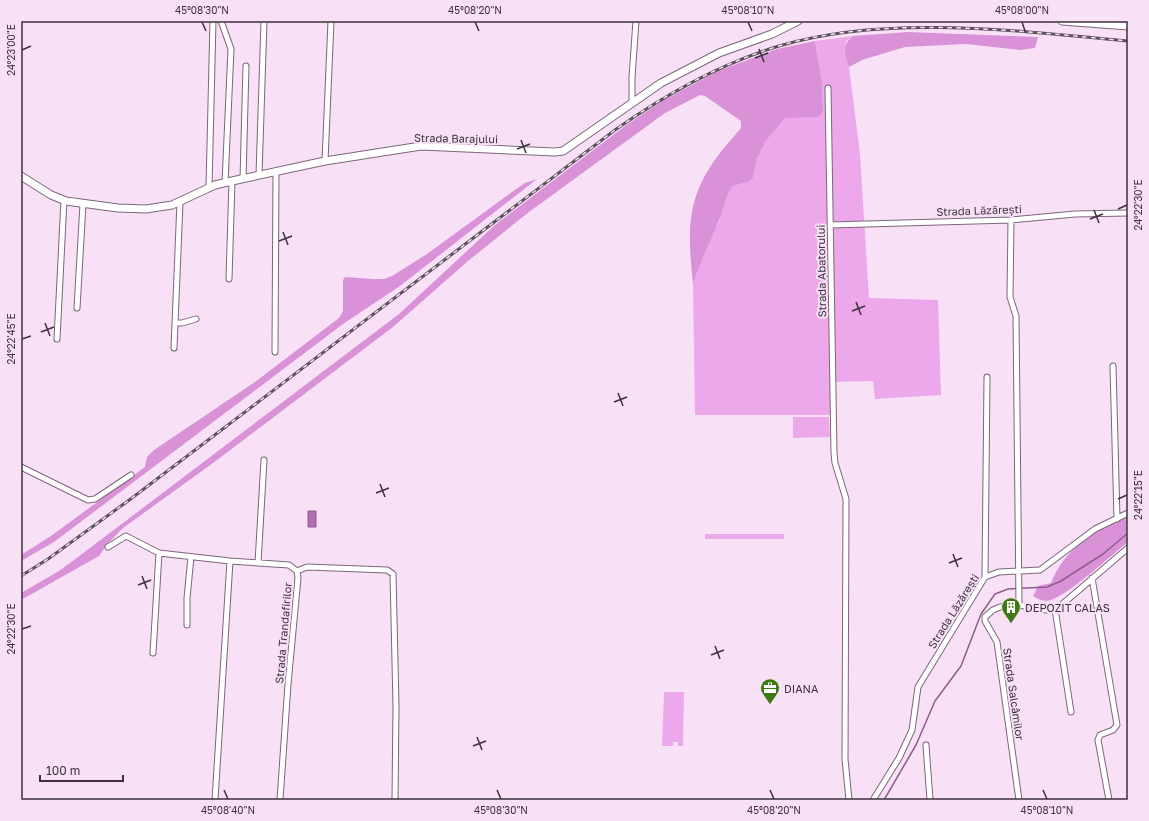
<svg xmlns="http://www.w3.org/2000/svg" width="1149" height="821" font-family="'Golos Text',sans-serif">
	<rect width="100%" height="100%" fill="#f8e1f7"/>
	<!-- green -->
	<path fill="#eca8ea" d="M 853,36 L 846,41 L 845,51 L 849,67 L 860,154 L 869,298 L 938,300 L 941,395 L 875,399 L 873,381 L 831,382 L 831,415 L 695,415 L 693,284 L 701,259 L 719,221 L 726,195 L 733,186 L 748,182 L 753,178 L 757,159 L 765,142 L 785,118 L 823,111 L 822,82 L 815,41 Z
		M 793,417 L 829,417 L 830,437 L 793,438 Z
		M 705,534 L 784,534 L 784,539 L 705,539 Z
		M 664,692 L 684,692 L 683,746 L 678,746 L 678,742 L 673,742 L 673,746 L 662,746 Z"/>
	<!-- forest -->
	<path fill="#d991d8" d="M 908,32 L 1038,37 L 1035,48 L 1020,50 L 966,44 L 905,47 L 862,60 L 849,67 C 845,54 841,45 853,36 Z
		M 815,41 L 822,82 L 823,111 L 821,115 L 817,117 L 785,118 L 765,142 L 757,159 L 753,178 L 748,182 L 733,186 C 725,196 724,208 719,220 C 710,242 700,262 693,284 C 688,234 685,200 717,157 C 724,147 733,138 741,128 L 741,121 L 705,96 L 700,95 L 665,113 L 529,212 L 468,261 L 393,327 L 213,463 L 123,528 L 108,543 L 99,556 L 21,600 L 21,593 L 59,571 L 82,554 L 399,314 L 495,225 L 625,126 L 662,101 L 718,71 L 777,49 Z
		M 537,179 L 400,286 L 343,324 L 54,542 L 21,561 L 21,555 L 51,536 L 145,467 L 147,457 L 154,450 L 255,382 L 339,318 L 343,311 L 343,280 L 345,277 L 373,279 L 384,279 L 392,276 L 427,254 L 512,192 L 525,183 Z
		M 1128,517 L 1128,542 C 1110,556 1071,593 1051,600 C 1045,602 1039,600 1033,596 L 1038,586 L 1051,583 C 1065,548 1094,530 1128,517 Z"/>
	<!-- water -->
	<path fill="#b36eb2" stroke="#8f5c8e" d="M 308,511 L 316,511 L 316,527 L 308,527 Z"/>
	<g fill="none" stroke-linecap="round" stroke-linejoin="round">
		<!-- stream -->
		<path stroke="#8f5c8e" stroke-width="1.5" d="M 884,800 L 916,745 L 935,701 L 961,666 L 981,614 L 995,594 L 1008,589 L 1047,587 L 1061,581 L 1103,554 L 1128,533"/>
		<defs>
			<path id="street" d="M 221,21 L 231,49 L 225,183
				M 828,88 L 834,453 L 835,463 L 846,499 L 845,759 L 849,800
				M 632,102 L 632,77 L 636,21
				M 325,161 L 331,21
				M 259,175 L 264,21
				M 243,179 L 246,66
				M 209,187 L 213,21
				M 1011,220 L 1010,297 L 1016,316 L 1019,605
				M 830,225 L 1011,220 L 1075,214 L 1128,213
				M 229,279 L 232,181
				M 77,308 L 83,204
				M 175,323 L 182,323 L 196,319
				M 57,339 L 64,200
				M 174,348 L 180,202
				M 275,352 L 276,171
				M 1113,366 L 1117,519
				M 21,467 L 88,500 L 95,499 L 131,475
				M 108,547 L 126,536 L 159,553 L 230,561 L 289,565 L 297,571 L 298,578 L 288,684 L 280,800
				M 258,563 L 264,460
				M 297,571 L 307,567 L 387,570 L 393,574 L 396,706 L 395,800
				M 985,577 L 987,377
				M 1092,578 L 1117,725 L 1113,730 L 1100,735 L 1098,740 L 1109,800
				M 1055,609 L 1071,712
				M 187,625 L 187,598 L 191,557
				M 153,653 L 159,553
				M 926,745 L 930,800
				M 215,800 L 230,561
				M 873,800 L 899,758 L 912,730 L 918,687 L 985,577 L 999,572 L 1040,570 L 1095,529 L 1128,513
				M 1019,800 L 997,642 L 985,621 L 985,617 L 993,610 L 1000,607 L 1019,605 L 1046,610 L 1059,607 L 1128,548"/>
			<path id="secondary" d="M 1062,21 L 1128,26
				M 21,176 L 51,195 L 66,201 L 118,208 L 146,209 L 172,205 L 215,185 L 232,181 L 325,161 L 421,146 L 555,152 L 563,151 L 661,83 L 719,53 L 772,34 L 798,21"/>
		</defs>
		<!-- street casing -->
		<use href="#street" stroke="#7b677a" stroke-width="7"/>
		<!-- secondary casing -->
		<use href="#secondary" stroke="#7b677a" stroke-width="9"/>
		<!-- street -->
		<use href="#street" stroke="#fff" stroke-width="5"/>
		<!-- secondary -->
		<use href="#secondary" stroke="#fff" stroke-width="7"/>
		<defs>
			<path id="rail" d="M 21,576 L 48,559 L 132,498 L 615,130 C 666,94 719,64 779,46 C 886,14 1018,31 1128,41"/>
		</defs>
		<!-- rail casing -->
		<use href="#rail" stroke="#5c515c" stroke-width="3"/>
		<!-- rail -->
		<use href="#rail" stroke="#f8e1f7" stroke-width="1.5" stroke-dasharray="4.5" stroke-linecap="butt"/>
	</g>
	<!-- ticks -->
	<path fill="none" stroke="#3b323b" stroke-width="1.5" d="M 202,22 L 206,31M 475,22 L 479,31M 748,22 L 752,31M 1022,22 L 1025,31M 759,49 L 764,62M 22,50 L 31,46M 755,58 L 768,53M 521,140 L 526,153M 517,149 L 530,144M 1118,209 L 1127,205M 1094,210 L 1099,223M 1090,219 L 1103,214M 283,232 L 288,245M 279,241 L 292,236M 856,302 L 861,315M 852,311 L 865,306M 45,323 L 50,336M 41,332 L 54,327M 22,339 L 31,336M 618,393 L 623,406M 614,402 L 627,397M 380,484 L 385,497M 376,493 L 389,488M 1118,499 L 1127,495M 953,554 L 958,567M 949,563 L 962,558M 142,576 L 147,589M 138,585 L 151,580M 22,629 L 31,626M 715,646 L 720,659M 711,655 L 724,650M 477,737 L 482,750M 473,746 L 486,741M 224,790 L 228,799M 497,790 L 501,799M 770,790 L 774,799M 1043,790 L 1047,799"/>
	<!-- icons -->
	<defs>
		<symbol id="building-pin" viewBox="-11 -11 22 30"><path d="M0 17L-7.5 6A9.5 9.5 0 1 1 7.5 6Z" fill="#3e7a12" stroke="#f8e1f7"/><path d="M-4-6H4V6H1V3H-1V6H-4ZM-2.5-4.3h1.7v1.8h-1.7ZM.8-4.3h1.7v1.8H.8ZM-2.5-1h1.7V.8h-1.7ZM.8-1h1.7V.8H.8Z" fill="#fff"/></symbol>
		<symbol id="office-pin" viewBox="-11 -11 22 30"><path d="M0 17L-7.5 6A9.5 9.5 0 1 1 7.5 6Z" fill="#3e7a12" stroke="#f8e1f7"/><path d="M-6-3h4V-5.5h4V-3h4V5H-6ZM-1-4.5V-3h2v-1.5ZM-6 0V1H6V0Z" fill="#fff"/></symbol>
	</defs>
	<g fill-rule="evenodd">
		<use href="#building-pin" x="1000" y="596" width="22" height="30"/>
		<use href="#office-pin" x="759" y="677" width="22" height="30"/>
	</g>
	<g text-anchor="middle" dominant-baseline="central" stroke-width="4" stroke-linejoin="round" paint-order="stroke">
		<!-- street labels -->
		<g font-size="11" fill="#3b323b" stroke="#f8e1f7">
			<text transform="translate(456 138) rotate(1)">Strada Barajului</text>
			<text transform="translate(979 210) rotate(-2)">Strada Lăzărești</text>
			<text transform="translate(821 271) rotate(-91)">Strada Abatorului</text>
			<text transform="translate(953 611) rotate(-58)">Strada Lăzărești</text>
			<text transform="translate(283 633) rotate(-85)">Strada Trandafirilor</text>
			<text transform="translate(1014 694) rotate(82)">Strada Salcâmilor</text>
		</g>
		<!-- poi labels -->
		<g font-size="11" fill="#3b323b" stroke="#f8e1f7" text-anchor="start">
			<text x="1025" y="607">DEPOZIT CALAS</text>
			<text x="784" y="688">DIANA</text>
		</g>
	</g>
	<!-- border -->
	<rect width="1149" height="821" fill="none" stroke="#f8e1f7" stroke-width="44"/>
	<!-- scale -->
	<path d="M40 775v6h83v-6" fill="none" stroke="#3b323b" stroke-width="2"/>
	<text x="46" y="775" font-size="12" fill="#3b323b" stroke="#f8e1f7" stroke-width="3" paint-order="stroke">100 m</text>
	<rect x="22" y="22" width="1105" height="777" fill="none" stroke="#3b323b" stroke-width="1.5"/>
	<g font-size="10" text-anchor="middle" fill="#3b323b">
		<text x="202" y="14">45°08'30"N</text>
		<text x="475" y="14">45°08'20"N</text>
		<text x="748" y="14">45°08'10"N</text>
		<text x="1022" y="14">45°08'00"N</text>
		<text transform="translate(11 50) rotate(-90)" y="4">24°23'00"E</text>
		<text transform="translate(1138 205) rotate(-90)" y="4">24°22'30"E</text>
		<text transform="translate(11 339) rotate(-90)" y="4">24°22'45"E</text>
		<text transform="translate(1138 495) rotate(-90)" y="4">24°22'15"E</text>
		<text transform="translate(11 629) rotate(-90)" y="4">24°22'30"E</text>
		<text x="228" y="814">45°08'40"N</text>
		<text x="501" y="814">45°08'30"N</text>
		<text x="774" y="814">45°08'20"N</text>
		<text x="1047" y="814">45°08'10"N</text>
	</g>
</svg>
